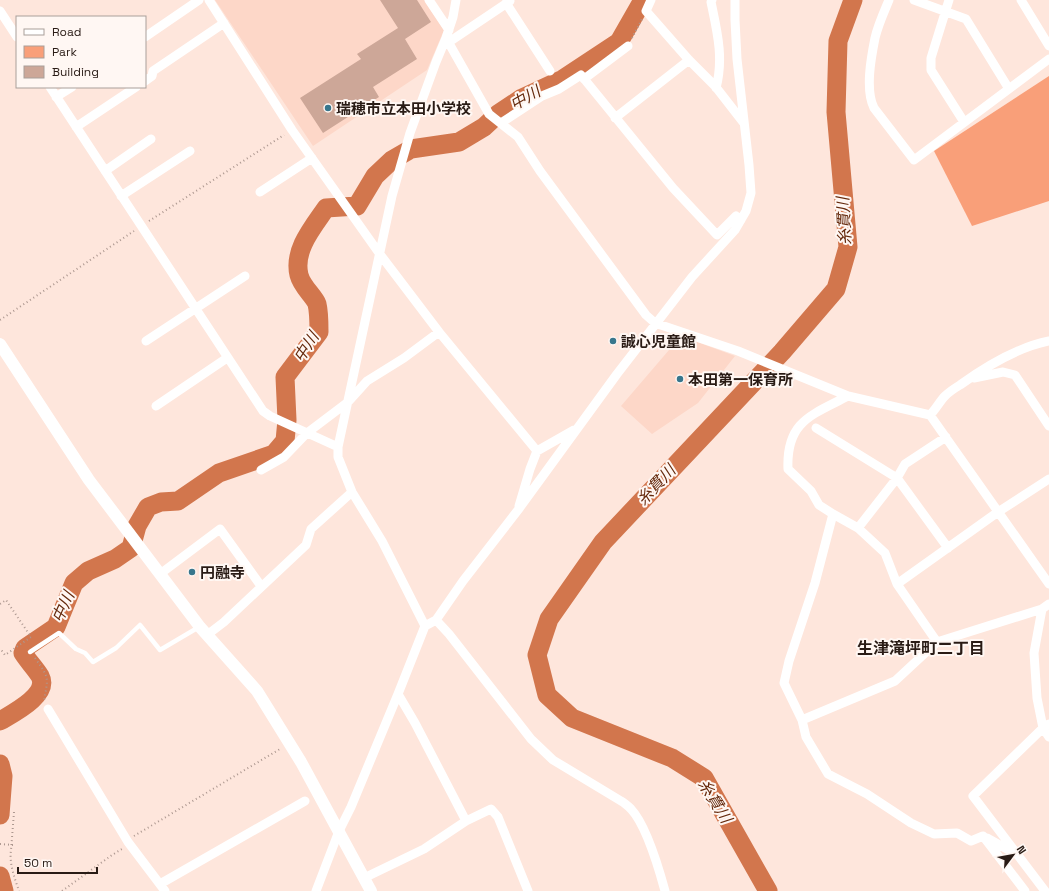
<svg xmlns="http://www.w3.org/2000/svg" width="1049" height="891" font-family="'Space Grotesk','Noto Sans JP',sans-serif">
	<rect width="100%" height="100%" fill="#fee6dc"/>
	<!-- built -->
	<path fill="#fdd7c8" d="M 215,0 L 424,0 L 444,30 L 427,70 L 313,146 Z
		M 681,336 L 735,356 L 698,403 L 652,434 L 621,406 Z"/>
	<!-- green -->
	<path fill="#f99f79" d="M 1049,76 L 1049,201 L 972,226 L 934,151 Z"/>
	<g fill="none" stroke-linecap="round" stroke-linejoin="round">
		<!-- river -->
		<path stroke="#d2764d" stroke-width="19" d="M 0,721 C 13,713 50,695 40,676 C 35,668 28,661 23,653 L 25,648 L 56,627 L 74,583 L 88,571 L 115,559 L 131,548 L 137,526 L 148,507 L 161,502 L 178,501 L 219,473 L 274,454 L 285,441 L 287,420 L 285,377 L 319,332 C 319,323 319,312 317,304 C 314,296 302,287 299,275 C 293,250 313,227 326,208 L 357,206 L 375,176 L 392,160 L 411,149 L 459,142 L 484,127 L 498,114 L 522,98 L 563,79 L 619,42 L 643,0
			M 0,764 L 3,776 L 0,815
			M 0,876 L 4,891
			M 768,891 L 704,778 L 672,758 L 572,718 L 547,695 L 537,655 L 549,619 L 603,542 L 782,352 L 836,289 L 848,247 L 836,112 L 838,41 L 853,0"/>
	</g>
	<!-- building -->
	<path fill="#cda798" d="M 380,0 L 417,0 L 431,22 L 405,39 L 417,59 L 373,87 L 379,97 L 323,133 L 300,98 L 361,59 L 357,54 L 398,28 Z"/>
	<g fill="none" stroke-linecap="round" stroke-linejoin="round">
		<!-- path -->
		<path stroke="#ad9890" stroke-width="2" stroke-dasharray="1 3" stroke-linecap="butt" d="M 632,38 L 642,19
			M 149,221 L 284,135
			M 0,320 L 134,231
			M 0,604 L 6,600 L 31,637 L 5,655 L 0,648
			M 35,658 C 50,679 48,677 44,701
			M 14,812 C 13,825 12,838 11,850 C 9,864 15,879 19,891
			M 134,836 L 280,749
			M 0,844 L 13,845
			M 62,891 L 112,855 L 122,849"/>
		<!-- service -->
		<path stroke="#fff" stroke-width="4.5" d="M 30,652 L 59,633 L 76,649 L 85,653 L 93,662 L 116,648 L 140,625 L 160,650 L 199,627"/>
		<!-- minor -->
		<path stroke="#fff" stroke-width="9" d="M 209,0 L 292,130 L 379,253 L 439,332 L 537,451 L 574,430
			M 429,0 L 449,30
			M 651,0 L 646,11 L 689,60 L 715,86 L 743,122
			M 712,0 L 711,2 C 717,31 724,58 716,88
			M 889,0 C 884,12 878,25 875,38 C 871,58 865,90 874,108 L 914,160 L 1049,59
			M 914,0 L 966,19 L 1009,89
			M 949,0 L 931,58 L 931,70 L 964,122
			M 1021,0 L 1049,46
			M 506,3 L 550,71
			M 0,11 L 17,37
			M 145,37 L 199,0
			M 446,38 L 489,114 L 518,137 L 540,171 L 646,315 L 655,323 L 738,351 L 848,396 L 930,415 L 1049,584
			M 449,42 L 510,1
			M 584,79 L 628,46
			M 145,81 L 152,76 L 153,71 L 224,23
			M 50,87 L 263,411 L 270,416 L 338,447
			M 56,97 L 72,87
			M 615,118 L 689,60
			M 501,123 L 542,96 L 559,89 L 581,75 L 673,188 L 717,235 L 736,216 L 741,220
			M 76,127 L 136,87
			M 105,171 L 151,139
			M 260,192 L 312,158
			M 121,196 L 190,151
			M 146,341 L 245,276
			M 974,378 L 1003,372 L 1015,375 L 1049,426
			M 848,396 C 812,415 786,421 788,469 L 811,491 L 819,505 L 833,514 L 815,583 L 789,661 L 784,683 L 802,720 L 806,737 L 828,774 L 867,794 L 911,823 L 934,834 L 957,833 L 971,841 L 983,836
			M 156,406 L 227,358
			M 930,415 C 936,409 940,401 945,396 C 949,392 955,388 960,385 C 985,367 1019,347 1049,341
			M 816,428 L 897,478 L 948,548
			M 261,470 L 284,457 L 307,433 L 348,402 L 367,381 L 404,358 L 439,332
			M 519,506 L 530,469 L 537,451
			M 833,514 L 858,528 L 897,478 L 905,464 L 946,437
			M 858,528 L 885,553 L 897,584
			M 160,574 L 220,529 L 261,586
			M 1042,609 L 1034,653 L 1037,698 L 1043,728 L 1049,737
			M 436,620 L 449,634 L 531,739 L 553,760 L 621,801 C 625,803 628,806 631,809 C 646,825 659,869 665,891
			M 425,626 L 382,541 L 352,492 L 338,457 L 338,447 L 392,196 L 410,133 L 436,62 L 446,38 L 453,17 L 456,0
			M 207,635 L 224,622 L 306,545 L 311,529 L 352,492
			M 937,642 L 897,584 L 998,512 L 1049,479
			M 398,694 L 415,723 L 466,821 L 491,809 L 498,817 L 528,891
			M 48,709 L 128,842 L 165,891
			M 802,720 L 895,681 L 937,642 L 1042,609 L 1049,604
			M 983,836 L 1025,891
			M 987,838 L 1016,854
			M 364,878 L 424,849 L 466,821
			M 160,884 L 305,801
			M 316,891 L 339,831 L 351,807 L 398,694 L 425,626 L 436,620 L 463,581 L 518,510 L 617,374 L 692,277 L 735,230 L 746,211 L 751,193 L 749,165 L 737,59 L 735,20 L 735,0
			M 1045,891 L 973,796 L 1043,728 L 1049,724"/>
		<!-- tertiary -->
		<path stroke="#fff" stroke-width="12" d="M 0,344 L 89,480 L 200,627 L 257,691 L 301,762 L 371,891"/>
	</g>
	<!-- markers -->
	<g fill="#38768c" stroke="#fff7f3" stroke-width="1.5">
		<circle cx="328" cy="108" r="4"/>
		<circle cx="613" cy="341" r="4"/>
		<circle cx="680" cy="379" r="4"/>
		<circle cx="192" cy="572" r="4"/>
	</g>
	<g text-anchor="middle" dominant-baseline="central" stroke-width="4" stroke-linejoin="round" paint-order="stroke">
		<!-- poi labels -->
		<g font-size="15" font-weight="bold" fill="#291b15" stroke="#fff7f3" text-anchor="start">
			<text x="336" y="108">瑞穂市立本田小学校</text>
			<text x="621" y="341">誠心児童館</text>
			<text x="688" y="379">本田第一保育所</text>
			<text x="200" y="572">円融寺</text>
		</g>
		<!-- water labels -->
		<g font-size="16" font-style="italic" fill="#65290c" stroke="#fff7f3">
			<text transform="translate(525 98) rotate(-30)">中川</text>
			<text transform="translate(844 221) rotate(-93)">糸貫川</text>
			<text transform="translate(306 347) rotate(-57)">中川</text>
			<text transform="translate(656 485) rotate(-47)">糸貫川</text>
			<text transform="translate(63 607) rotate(-66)">中川</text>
			<text transform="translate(715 801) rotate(58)">糸貫川</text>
		</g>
		<!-- neighbourhood labels -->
		<g font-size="16" font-weight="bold" fill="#291b15" stroke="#fff7f3">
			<text x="921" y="648">生津滝坪町二丁目</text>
		</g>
	</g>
	<!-- legend -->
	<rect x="16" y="16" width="130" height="72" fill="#fff7f3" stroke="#a99f9a"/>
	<rect x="24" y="29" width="20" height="6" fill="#ffffff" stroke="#a99f9a"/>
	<text x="52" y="36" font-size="12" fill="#291b15">Road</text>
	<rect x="24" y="46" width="20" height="12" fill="#f99f79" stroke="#a99f9a"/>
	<text x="52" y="56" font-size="12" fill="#291b15">Park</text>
	<rect x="24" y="66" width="20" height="12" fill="#cda798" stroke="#a99f9a"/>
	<text x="52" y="76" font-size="12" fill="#291b15">Building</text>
	<!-- north arrow -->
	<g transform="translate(1013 855) rotate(58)" stroke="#fff7f3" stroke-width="3" paint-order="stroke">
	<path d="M0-3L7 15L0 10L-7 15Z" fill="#291b15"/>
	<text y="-6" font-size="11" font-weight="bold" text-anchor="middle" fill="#291b15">N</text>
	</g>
	<!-- scale -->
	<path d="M18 867v6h79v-6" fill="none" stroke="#291b15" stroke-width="2"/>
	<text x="24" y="867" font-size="12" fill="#291b15" stroke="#fff7f3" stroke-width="3" paint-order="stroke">50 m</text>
</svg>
